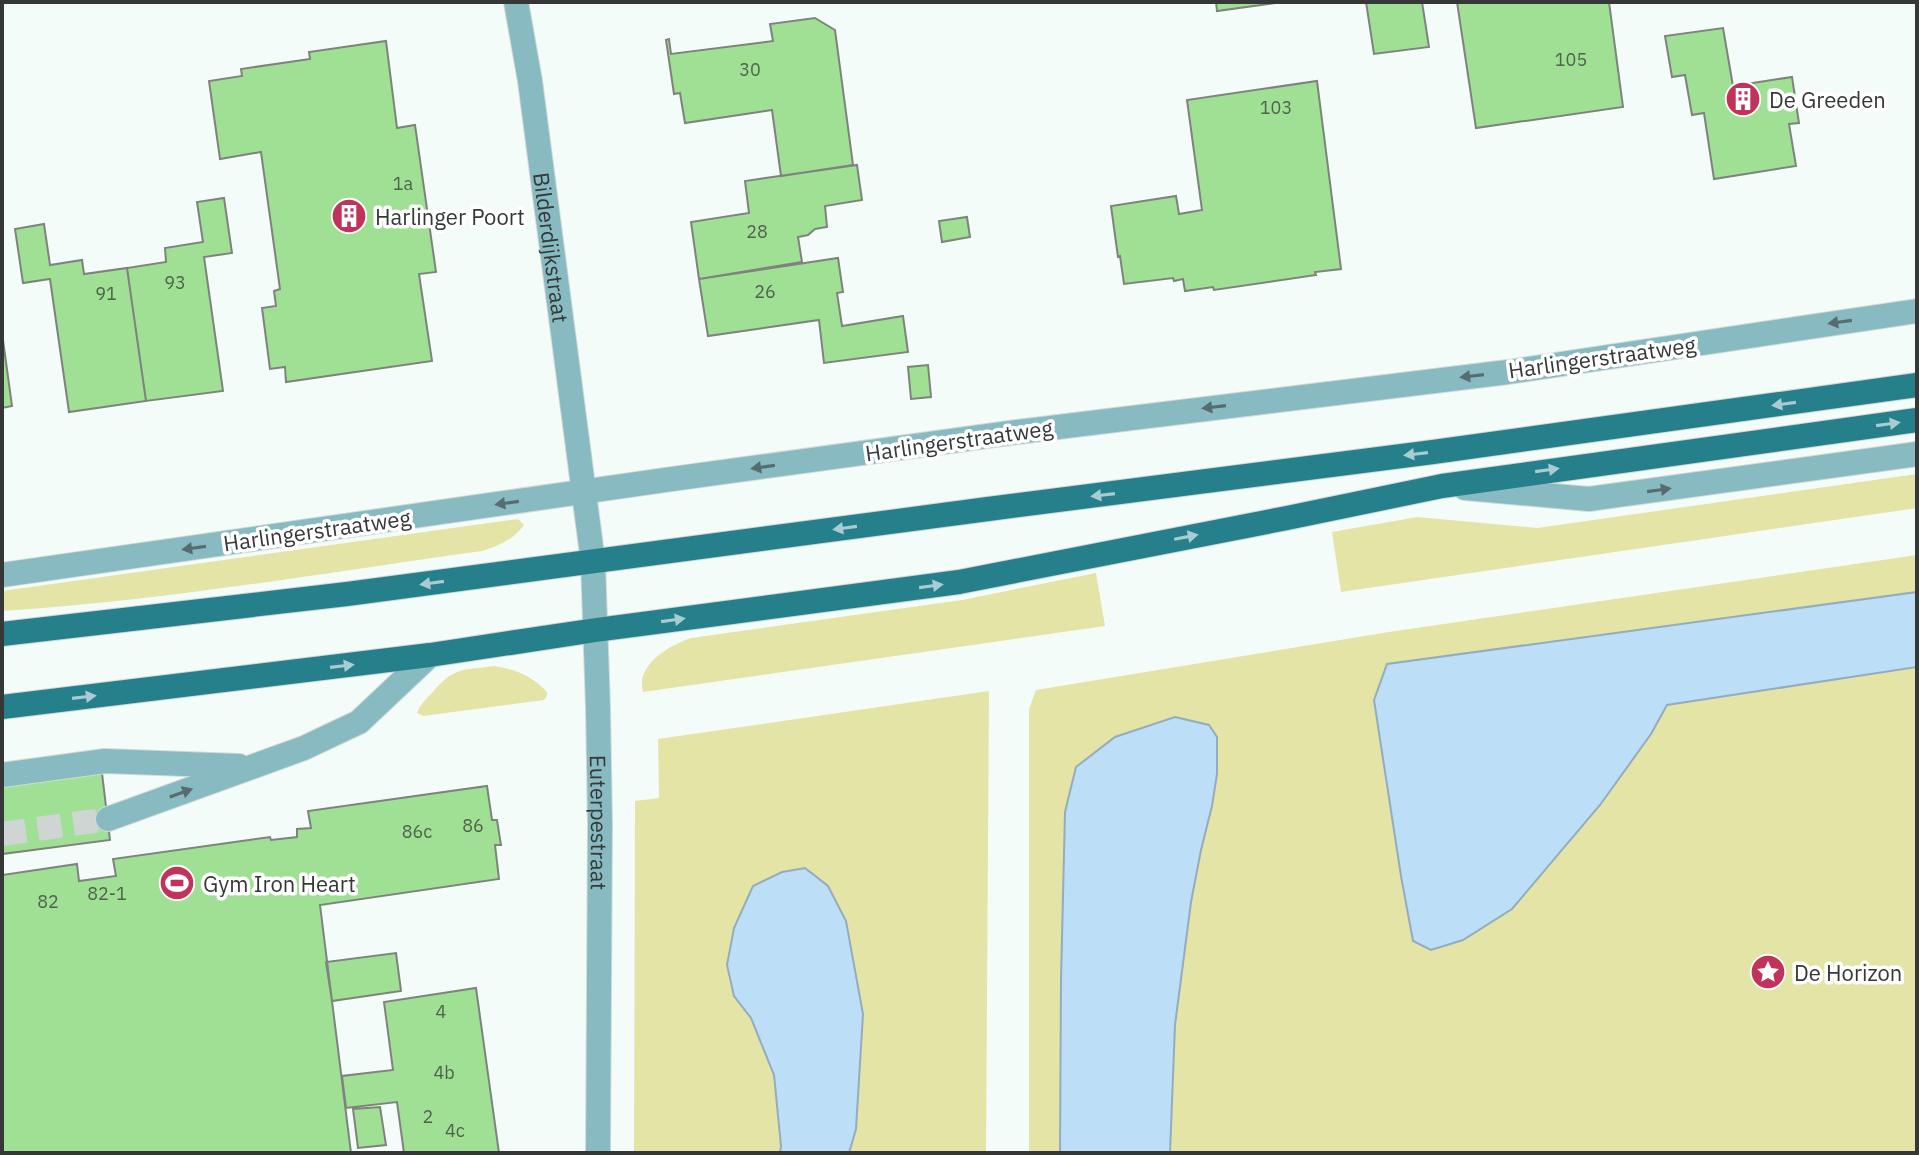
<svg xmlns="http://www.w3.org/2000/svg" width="1919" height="1155" font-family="'IBM Plex Sans',sans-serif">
	<rect width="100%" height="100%" fill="#f4fcf9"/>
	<!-- green -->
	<path fill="#e4e4a6" d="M 1917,474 L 1917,508 L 1341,592 L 1332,532 L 1417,517 L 1537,528 Z
		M 518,519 L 524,525 C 513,540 498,546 482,551 C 322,573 163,601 2,611 L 2,591 Z
		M 1917,555 L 1917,592 L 1388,664 L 1374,700 L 1401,876 L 1413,941 L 1600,805 L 1651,734 L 1667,705 L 1917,667 L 1917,1153 L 1170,1153 L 1175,1025 L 1191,902 L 1201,850 L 1212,806 L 1217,774 L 1217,737 L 1061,980 L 1060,1153 L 1029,1153 L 1029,709 L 1036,690 L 1389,632 Z
		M 1096,573 L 1105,626 L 643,692 C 635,665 670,645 691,638 L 962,600 Z
		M 494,666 C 515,669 532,676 547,692 L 547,696 L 544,700 L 423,716 L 417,713 C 420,705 426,699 432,693 C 455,666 461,671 494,666 Z
		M 989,691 L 986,1153 L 849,1153 L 856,1129 L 734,996 L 751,1018 L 774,1075 L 781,1146 L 780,1153 L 634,1153 L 635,801 L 659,798 L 658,739 Z"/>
	<!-- water -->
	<path fill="#bcdef6" stroke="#94acbd" stroke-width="2" d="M 1917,592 L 1917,667 L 1667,705 L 1651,734 L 1600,805 L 1512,909 L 1463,940 L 1431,950 L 1413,941 L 1401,876 L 1374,700 L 1387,664 Z
		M 1175,717 L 1209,725 L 1217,737 L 1217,774 L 1212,806 L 1201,850 L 1191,902 L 1175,1025 L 1170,1153 L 1060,1153 L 1061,980 L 1065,812 L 1076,767 L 1115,737 Z
		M 805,868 L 828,886 L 846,921 L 863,1014 L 856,1129 L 849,1153 L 780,1153 L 781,1146 L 774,1075 L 751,1018 L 734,996 L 727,965 L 734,928 L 753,886 L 782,872 Z"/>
	<!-- building -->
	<path fill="#a0e094" stroke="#7e837e" stroke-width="2" d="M 1216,2 L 1283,2 L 1217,11 Z
		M 1366,2 L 1422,2 L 1429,47 L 1374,54 Z
		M 1457,2 L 1609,2 L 1623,107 L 1476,128 Z
		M 815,18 L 835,30 L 853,165 L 781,176 L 772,110 L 685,123 L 680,93 L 674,94 L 666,40 L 669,39 L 671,54 L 773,41 L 770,24 Z
		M 1723,28 L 1733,86 L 1792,77 L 1799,123 L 1789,124 L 1796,166 L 1714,179 L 1704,113 L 1692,115 L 1685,75 L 1672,77 L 1665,36 Z
		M 386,41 L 397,128 L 415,125 L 436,272 L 419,274 L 432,361 L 286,382 L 285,367 L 270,369 L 262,308 L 276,306 L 274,291 L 280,289 L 261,152 L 220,159 L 209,81 L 242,76 L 241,69 L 310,59 L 309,52 Z
		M 1317,81 L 1341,269 L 1315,272 L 1316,275 L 1214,290 L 1213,287 L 1185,291 L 1183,279 L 1174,281 L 1173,278 L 1124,284 L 1120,256 L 1118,257 L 1111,206 L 1176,196 L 1179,214 L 1202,210 L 1187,100 Z
		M 857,165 L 862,200 L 825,206 L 827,227 L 815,229 L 808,235 L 798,237 L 802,262 L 699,279 L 691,222 L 749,213 L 745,181 Z
		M 224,198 L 232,253 L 204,257 L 223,391 L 146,401 L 127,268 L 166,262 L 165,248 L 203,242 L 197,202 Z
		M 967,217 L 970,237 L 942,242 L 939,221 Z
		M 44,224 L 50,265 L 82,260 L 84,274 L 127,268 L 146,401 L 69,412 L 50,279 L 23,283 L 15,229 Z
		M 838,258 L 843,292 L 837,293 L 842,326 L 903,316 L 908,352 L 824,363 L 819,320 L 708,336 L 699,279 Z
		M 2,333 L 12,406 L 2,408 Z
		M 928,365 L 931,397 L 911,399 L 908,367 Z
		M 102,773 L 110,840 L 2,854 L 2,786 Z
		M 487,786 L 492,820 L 497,820 L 501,845 L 495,845 L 499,879 L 320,905 L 351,1153 L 2,1153 L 2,875 L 77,864 L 79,881 L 116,876 L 113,859 L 270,837 L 271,840 L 297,837 L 297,829 L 311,828 L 308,811 Z
		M 396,953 L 401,991 L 332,1001 L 326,962 Z
		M 476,988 L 499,1153 L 404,1153 L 397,1102 L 346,1108 L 342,1076 L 393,1070 L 384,1002 Z
		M 380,1107 L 386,1145 L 358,1148 L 353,1109 Z"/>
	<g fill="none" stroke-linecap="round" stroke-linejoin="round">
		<!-- minor-tunnel -->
		<path stroke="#ced5d2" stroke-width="24" stroke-dasharray="24 12" stroke-linecap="butt" d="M 2,834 L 108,819"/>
		<defs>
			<g id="minor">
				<path id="s1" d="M 516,2 L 530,81 L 593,562 L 598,708 L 600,824 L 598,1153"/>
				<path d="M 1465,488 L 1589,499 L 1917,454"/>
				<path d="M 2,575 L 672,479 L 1017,432 L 1508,372 L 1917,311"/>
				<path d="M 2,775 L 105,761 L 239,766"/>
				<path d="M 108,819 L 304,748 L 359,722 L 430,655"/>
			</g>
			<path id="major" d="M 2,634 L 347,594 L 988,509 L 1433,452 L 1917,385
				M 2,707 L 430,655 L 596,630 L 959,582 L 1287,518 L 1442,486 L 1917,420"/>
		</defs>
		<!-- minor casing -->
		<use href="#minor" stroke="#d2d9d6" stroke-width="26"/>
		<!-- major casing -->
		<use href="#major" stroke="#d2d9d6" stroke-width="26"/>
		<!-- minor -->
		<use href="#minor" stroke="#87bac1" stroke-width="24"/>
		<!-- major -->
		<use href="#major" stroke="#26808b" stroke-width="24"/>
	</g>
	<!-- one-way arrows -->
	<defs><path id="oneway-solid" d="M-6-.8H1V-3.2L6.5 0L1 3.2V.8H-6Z" transform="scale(2)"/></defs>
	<g fill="#566c6e">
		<use href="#oneway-solid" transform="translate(1840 322) rotate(172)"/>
		<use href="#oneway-solid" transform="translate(1472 376) rotate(173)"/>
		<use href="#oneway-solid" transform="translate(1214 407) rotate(173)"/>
		<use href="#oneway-solid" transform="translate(763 467) rotate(172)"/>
		<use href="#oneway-solid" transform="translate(1659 490) rotate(-8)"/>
		<use href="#oneway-solid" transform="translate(507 503) rotate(172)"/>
		<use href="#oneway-solid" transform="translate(194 548) rotate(172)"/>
		<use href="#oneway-solid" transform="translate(181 793) rotate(-20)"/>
	</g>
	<g fill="#a8ccd1">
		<use href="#oneway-solid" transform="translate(1784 404) rotate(172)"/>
		<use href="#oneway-solid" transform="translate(1888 424) rotate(-8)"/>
		<use href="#oneway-solid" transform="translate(1416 454) rotate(173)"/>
		<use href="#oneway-solid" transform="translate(1547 470) rotate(-8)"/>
		<use href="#oneway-solid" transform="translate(1103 495) rotate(173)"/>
		<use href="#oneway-solid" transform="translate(845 528) rotate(172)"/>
		<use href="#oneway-solid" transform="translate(1186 537) rotate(-11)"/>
		<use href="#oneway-solid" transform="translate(432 583) rotate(172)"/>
		<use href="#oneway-solid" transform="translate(931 586) rotate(-8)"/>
		<use href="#oneway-solid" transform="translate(673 620) rotate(-8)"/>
		<use href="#oneway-solid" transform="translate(342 666) rotate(-7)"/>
		<use href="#oneway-solid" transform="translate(84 697) rotate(-7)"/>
	</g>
	<!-- icons -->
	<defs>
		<symbol id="building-disc" viewBox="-11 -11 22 22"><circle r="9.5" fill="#c2335c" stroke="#fff"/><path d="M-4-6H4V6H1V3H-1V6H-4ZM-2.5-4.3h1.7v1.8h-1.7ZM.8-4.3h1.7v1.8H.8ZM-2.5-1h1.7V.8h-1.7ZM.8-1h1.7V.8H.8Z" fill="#fff"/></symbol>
		<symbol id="stadium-disc" viewBox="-11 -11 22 22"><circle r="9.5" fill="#c2335c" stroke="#fff"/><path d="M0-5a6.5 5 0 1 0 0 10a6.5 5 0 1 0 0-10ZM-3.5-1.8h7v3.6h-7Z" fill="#fff"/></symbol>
		<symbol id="sight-disc" viewBox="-11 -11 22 22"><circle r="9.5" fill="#c2335c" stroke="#fff"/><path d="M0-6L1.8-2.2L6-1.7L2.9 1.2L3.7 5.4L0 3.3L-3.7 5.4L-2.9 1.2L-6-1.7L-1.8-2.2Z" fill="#fff"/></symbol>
	</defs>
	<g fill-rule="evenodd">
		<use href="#building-disc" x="1723" y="79" width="40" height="40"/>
		<use href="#building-disc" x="329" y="196" width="40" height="40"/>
		<use href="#stadium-disc" x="157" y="863" width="40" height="40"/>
		<use href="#sight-disc" x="1748" y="952" width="40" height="40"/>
	</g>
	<g text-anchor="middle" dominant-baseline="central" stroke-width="7" stroke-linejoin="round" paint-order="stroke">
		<!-- number labels -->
		<g font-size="18" fill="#50624e">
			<text x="1571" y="59">105</text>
			<text x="750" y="69">30</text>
			<text x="1276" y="107">103</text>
			<text x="403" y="183">1a</text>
			<text x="757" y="231">28</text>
			<text x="175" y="282">93</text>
			<text x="765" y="291">26</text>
			<text x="106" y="293">91</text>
			<text x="473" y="825">86</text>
			<text x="417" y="831">86c</text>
			<text x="107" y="893">82-1</text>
			<text x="48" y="901">82</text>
			<text x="441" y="1011">4</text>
			<text x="444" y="1072">4b</text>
			<text x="428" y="1116">2</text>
			<text x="455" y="1130">4c</text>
		</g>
		<!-- poi labels -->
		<g font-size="22" fill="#353837" stroke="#fff" text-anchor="start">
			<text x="1769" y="99">De Greeden</text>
			<text x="375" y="216">Harlinger Poort</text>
			<text x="203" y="883">Gym Iron Heart</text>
			<text x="1794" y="972">De Horizon</text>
		</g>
		<!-- street labels -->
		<g font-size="22" fill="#353837" stroke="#fff">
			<text stroke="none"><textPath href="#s1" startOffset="248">Bilderdijkstraat</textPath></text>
			<text transform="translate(1602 357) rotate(-8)">Harlingerstraatweg</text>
			<text transform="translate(959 440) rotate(-8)">Harlingerstraatweg</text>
			<text transform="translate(317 530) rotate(-8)">Harlingerstraatweg</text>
			<text stroke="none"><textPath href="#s1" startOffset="826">Euterpestraat</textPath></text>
		</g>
	</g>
	<!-- border -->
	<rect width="1919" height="1155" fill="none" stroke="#353837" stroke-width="8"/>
</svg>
